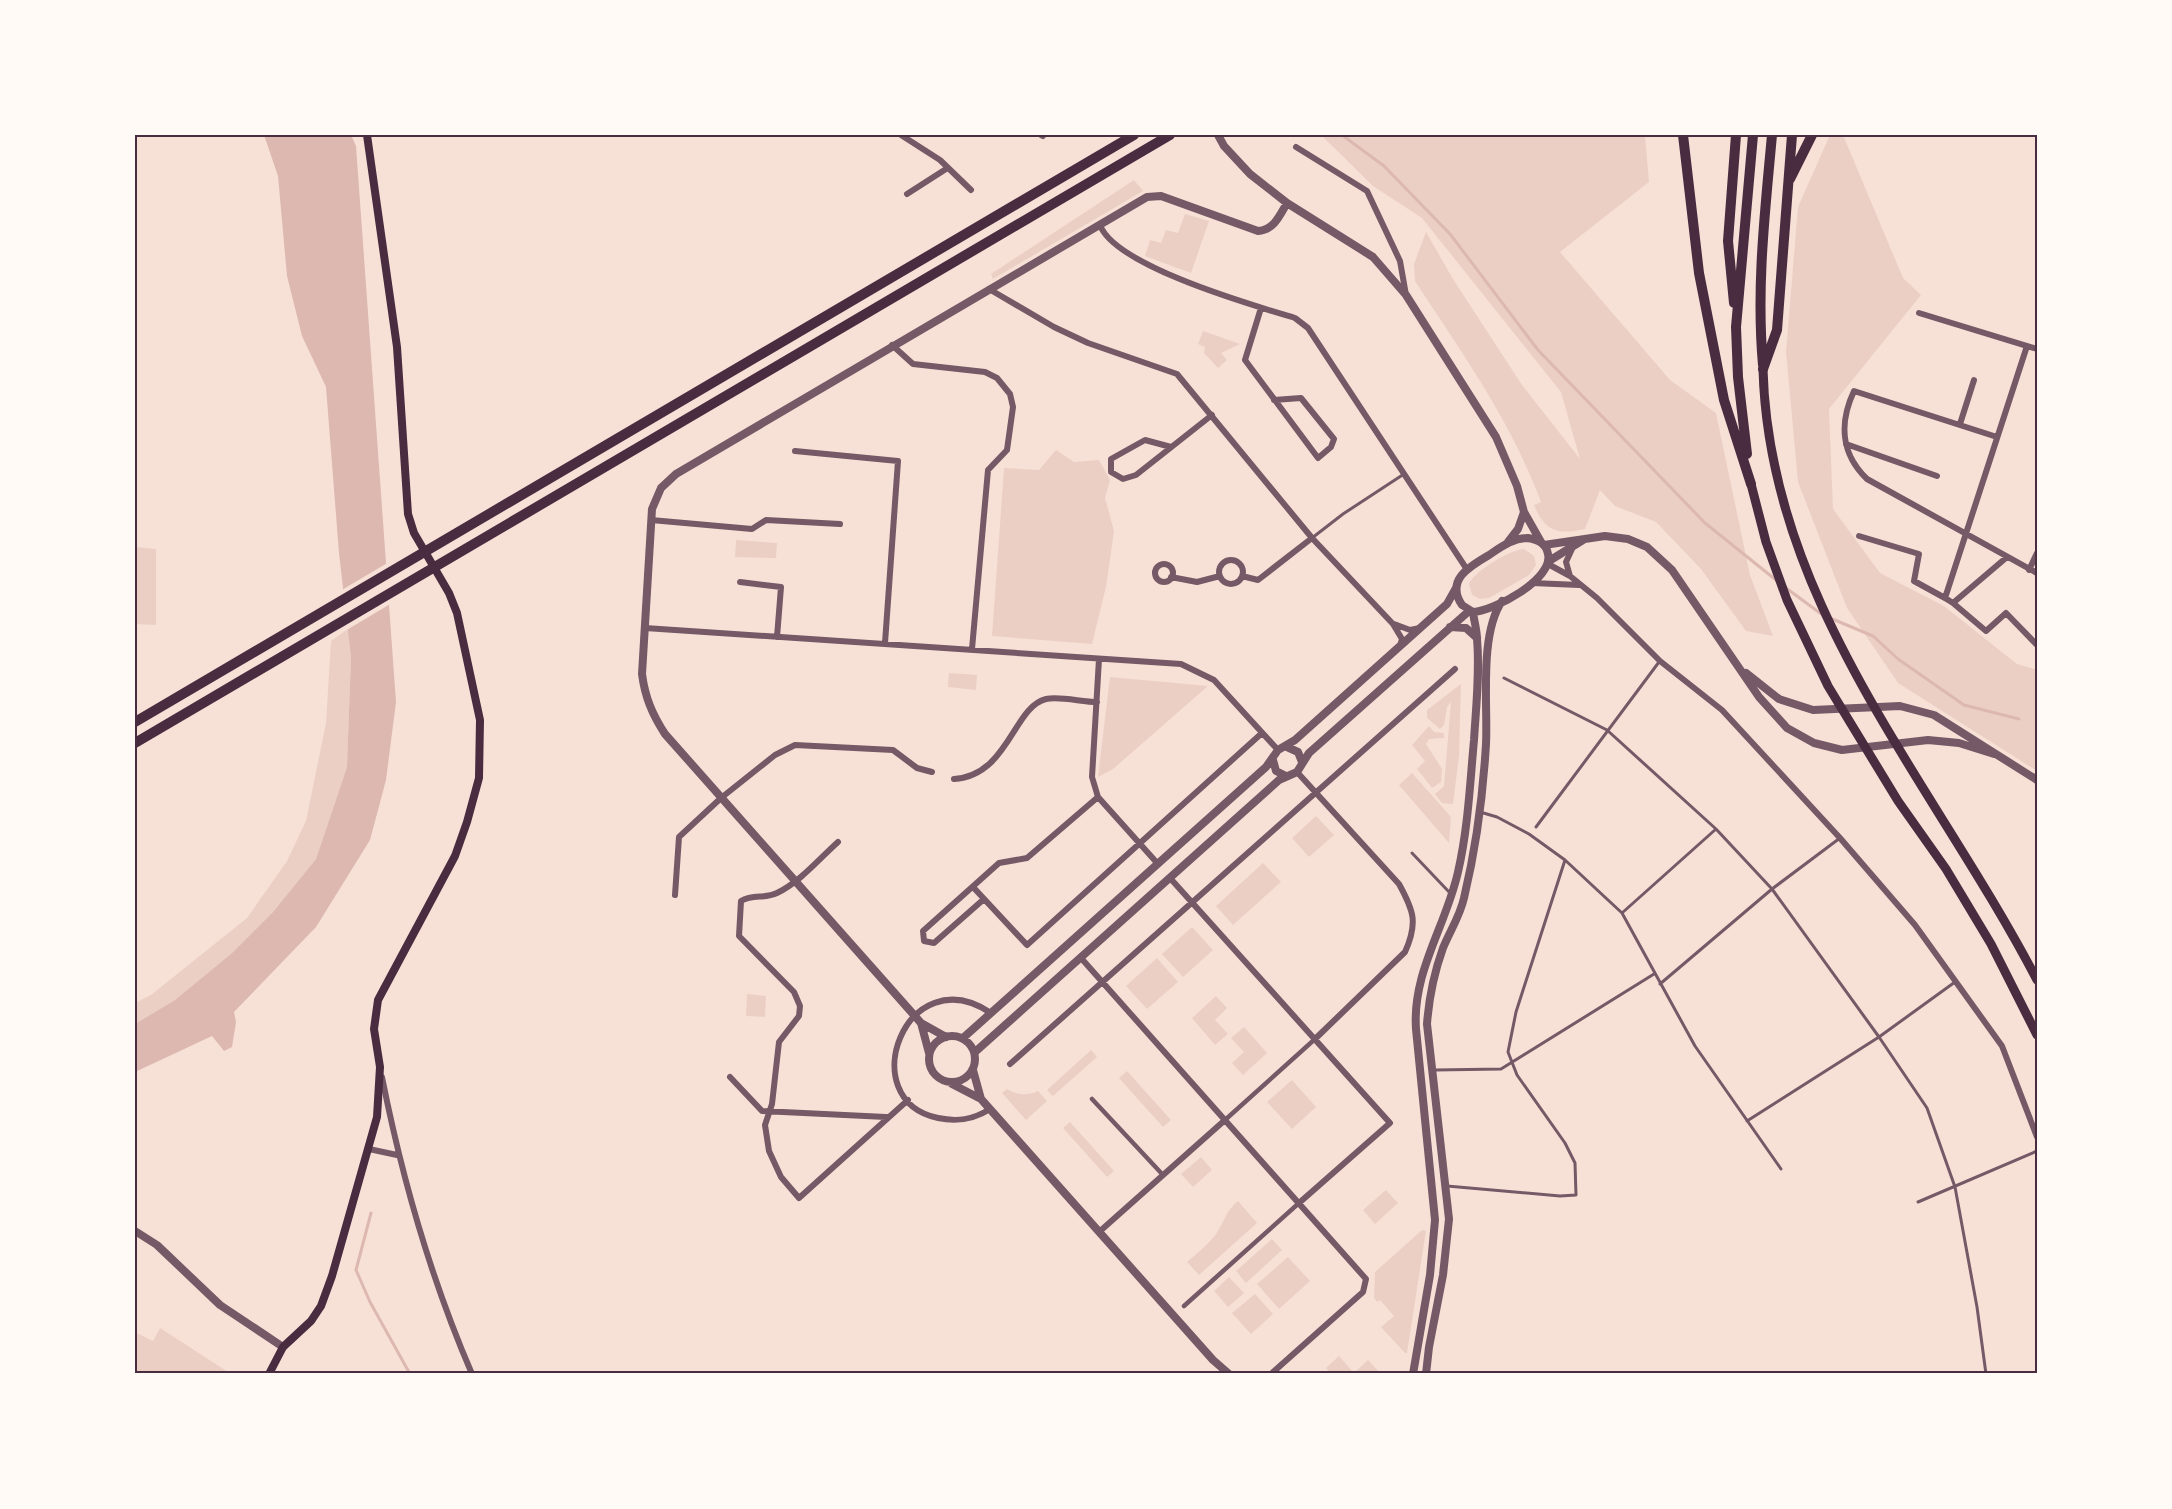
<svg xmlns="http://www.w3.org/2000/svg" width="2172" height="1509" font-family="'IBM Plex Sans',sans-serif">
	<rect width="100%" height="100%" fill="#f7e1d7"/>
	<!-- green -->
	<path fill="#ebcfc5" d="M 1321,135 L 1645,135 L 1649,182 L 1560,252 L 1670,380 L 1716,413 L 1750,575 L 1773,636 L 1746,631 L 1701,569 L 1656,522 L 1615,506 L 1600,490 L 1585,529 C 1558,535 1545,532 1534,505 L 1541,502 C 1511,421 1462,353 1415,281 L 1414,264 L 1426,232 L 1453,279 L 1522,385 L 1580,459 L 1561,392 L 1422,218 L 1373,186 Z
		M 1830,135 L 1843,135 L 1903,278 L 1921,295 L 1829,409 L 1833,509 L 1880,573 L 1944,606 L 2017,664 L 2037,670 L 2037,771 L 1898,683 L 1847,608 L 1798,482 L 1786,352 L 1798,207 Z
		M 1134,180 L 1143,191 L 993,279 L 991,274 Z
		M 1185,214 L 1209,221 L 1191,273 L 1145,256 L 1150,240 L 1161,243 L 1166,230 L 1178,233 Z
		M 1203,331 L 1240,344 L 1221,353 L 1227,360 L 1218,368 L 1204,353 L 1205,347 L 1198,344 Z
		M 1056,450 L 1074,462 L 1099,460 L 1110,480 L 1105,498 L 1114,531 L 1106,587 L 1092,644 L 992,636 L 1004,468 L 1039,470 Z
		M 736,540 L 777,543 L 776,558 L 735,557 Z
		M 135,547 L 156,549 L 156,625 L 135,624 Z
		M 1524,549 L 1534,556 L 1536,565 L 1529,575 L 1489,598 L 1480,599 L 1472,595 L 1469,584 C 1473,572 1511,549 1524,549 Z
		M 348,629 L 351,657 L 347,767 L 316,859 L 273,912 L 232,953 L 175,1000 L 135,1024 L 135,1003 L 151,995 L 247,918 L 287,861 L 306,821 L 326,723 L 331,641 Z
		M 949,673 L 977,675 L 976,690 L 948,687 Z
		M 1110,677 L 1208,686 L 1113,769 L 1098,777 Z
		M 1461,684 L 1459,756 L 1453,804 L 1442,803 L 1435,794 L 1444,786 L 1451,702 L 1447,707 L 1444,725 L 1440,729 L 1427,718 L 1427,710 Z
		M 1429,726 L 1434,732 L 1444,733 L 1444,738 L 1429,739 L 1426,744 L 1442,769 L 1441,782 L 1432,788 L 1417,769 L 1425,761 L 1412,745 Z
		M 1412,773 L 1451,817 L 1449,843 L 1399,785 Z
		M 1316,816 L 1334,835 L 1309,857 L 1292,838 Z
		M 1263,863 L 1281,882 L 1233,925 L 1216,906 Z
		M 1192,927 L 1213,950 L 1183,977 L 1162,954 Z
		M 1157,958 L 1178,982 L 1147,1009 L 1126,986 Z
		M 747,994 L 766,996 L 765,1017 L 746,1016 Z
		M 1216,996 L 1227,1008 L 1215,1020 L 1228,1034 L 1215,1045 L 1192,1018 Z
		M 1244,1027 L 1267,1053 L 1243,1075 L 1232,1063 L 1244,1052 L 1231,1038 Z
		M 1091,1050 L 1097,1057 L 1053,1096 L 1047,1090 Z
		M 1127,1071 L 1171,1120 L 1163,1127 L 1119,1078 Z
		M 1292,1080 L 1316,1107 L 1292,1129 L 1267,1102 Z
		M 1007,1089 C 1018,1095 1026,1096 1038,1091 L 1047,1101 L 1026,1120 L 1002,1093 Z
		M 1070,1122 L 1114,1171 L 1107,1177 L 1063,1128 Z
		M 1201,1157 L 1212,1170 L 1193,1187 L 1181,1174 Z
		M 1386,1190 L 1398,1203 L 1375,1224 L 1363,1210 Z
		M 1238,1201 L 1257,1223 L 1199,1275 L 1187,1262 C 1197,1253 1208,1245 1216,1234 C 1225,1221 1225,1212 1238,1201 Z
		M 1422,1230 L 1426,1231 L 1407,1353 L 1405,1353 L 1381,1327 L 1394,1316 L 1380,1300 L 1377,1302 L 1374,1298 L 1375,1272 Z
		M 1272,1239 L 1282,1250 L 1246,1283 L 1236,1271 Z
		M 1288,1257 L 1310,1281 L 1279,1309 L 1257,1284 Z
		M 1229,1277 L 1244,1293 L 1228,1307 L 1214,1291 Z
		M 1255,1294 L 1273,1314 L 1251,1334 L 1232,1313 Z
		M 160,1328 L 168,1333 L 231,1374 L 135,1374 L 135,1332 L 153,1341 Z
		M 1339,1356 L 1354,1373 L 1368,1360 L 1381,1374 L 1331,1374 L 1326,1368 Z"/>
	<!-- water -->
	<path fill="#dcb8b0" d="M 264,135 L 351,135 L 356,146 L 396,702 L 386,780 L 370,840 L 316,927 L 234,1012 L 236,1022 L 232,1047 L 224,1051 L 212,1036 L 135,1072 L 135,1024 L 175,1000 L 232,953 L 273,912 L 316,859 L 347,767 L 351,657 L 339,553 L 326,387 L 302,336 L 287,276 L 278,176 Z"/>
	<!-- pier -->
	<path fill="#f7e1d7" d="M 389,562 L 392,603 L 345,631 L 340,591 Z"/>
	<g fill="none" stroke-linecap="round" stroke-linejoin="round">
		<!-- stream -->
		<path stroke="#dcb8b0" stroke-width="3" d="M 1342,135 L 1384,166 L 1450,234 L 1538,350 L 1705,523 L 1776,580
			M 1786,588 L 1824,616
			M 1830,618 L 1873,636 L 1898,659 L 1964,705 L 2019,719
			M 371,1213 L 356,1270 L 370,1302 L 410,1374"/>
		<!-- service -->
		<path stroke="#755966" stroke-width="3" d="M 1312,538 L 1343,514 L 1404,474
			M 1504,678 L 1607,730 L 1716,829 L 1772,889 L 1879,1037 L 1927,1108 L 1955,1187 L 1977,1307 L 1986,1374
			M 1480,812 L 1497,817 L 1529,834 L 1565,860 L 1622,913 L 1695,1046 L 1781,1169
			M 1536,827 L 1659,662
			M 1412,853 L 1450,893
			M 1622,913 L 1716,829
			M 1660,984 L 1772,889 L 1840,838
			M 1435,1070 L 1501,1069 L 1654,974
			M 1747,1121 L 1879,1037 L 1955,982
			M 1447,1186 L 1560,1196 L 1576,1195 L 1575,1163 L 1565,1143 L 1517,1075 L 1508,1052 L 1516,1012 L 1565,860
			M 1918,1202 L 2037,1151"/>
		<!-- pedestrian -->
		<path stroke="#755966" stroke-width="4.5" d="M 1092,1099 L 1163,1175
			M 1225,1120 L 1315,1039
			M 1184,1306 L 1299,1203"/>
		<!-- minor -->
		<path stroke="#755966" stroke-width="6" d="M 901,135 L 940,160 L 971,190
			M 1041,135 L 1043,136
			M 1296,147 L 1367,191 L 1400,261 L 1406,295
			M 907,194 L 946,169
			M 1100,225 C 1115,266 1252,305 1295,318 L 1308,328 L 1466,568
			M 989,289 L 1054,327 L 1088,343 L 1177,374 L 1312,538 L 1393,624 L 1402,639 L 1400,646
			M 1261,308 L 1245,360 L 1318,458 L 1331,447 L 1334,439 L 1301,398 L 1274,400
			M 1919,313 L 2037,349
			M 892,345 L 913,364 L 985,372 L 997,378 L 1010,394 L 1013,407 L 1007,450 L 988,470 L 972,649
			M 1960,424 L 1974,380
			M 1997,437 L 1854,391 C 1839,423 1841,454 1867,479 L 2037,573
			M 1846,444 L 1937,476
			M 1171,447 L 1145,440 L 1111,459 L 1111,472 L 1123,479 L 1136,475 L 1212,415
			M 795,451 L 898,461 L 885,643
			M 651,520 L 752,529 L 766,520 L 840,524
			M 1859,536 L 1919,554 L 1914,581 L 1945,598
			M 2007,557 L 1953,603 L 1945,598 L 2027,346
			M1219 572a12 12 0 1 1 24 0a12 12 0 1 1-24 0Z
			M 1548,564 L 1570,576 L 1597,598 L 1660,661 L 1722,710 L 1840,838 L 1915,925 L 2002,1046 L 2037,1137
			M1155 573a9 9 0 1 1 18 0a9 9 0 1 1-18 0Z
			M 2029,570 L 2037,553
			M 1242,576 L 1258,580 L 1312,538
			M 1570,576 L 1566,562 L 1572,549
			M 1171,577 L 1197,582 L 1220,576
			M 740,582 L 781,587 L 777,637
			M 1532,583 L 1579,585
			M 1953,603 L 1986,631 L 2006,613 L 2037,645
			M 1394,624 L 1410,630 L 1420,628
			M 645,628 L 1181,664 L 1214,680 L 1278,750
			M 1099,659 L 1092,777 L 1098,797 L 1158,864
			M 1297,772 L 1399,884 C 1414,911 1418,923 1405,952 L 1315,1039
			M 954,779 C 1009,775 1013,707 1046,699 C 1060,696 1082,702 1097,702
			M 838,842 C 819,859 800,882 777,893 C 765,899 753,894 741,901 L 739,936 L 794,992 L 800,1006 L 799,1016 L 779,1042 L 772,1104 L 765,1125 L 769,1151 L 781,1177 L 799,1198 L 908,1100
			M 1170,878 L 1390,1123 L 1299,1203
			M 973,887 L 1027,945 L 1262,733
			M 675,895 L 679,837 L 721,798 L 775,755 L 795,745 L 893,750 L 917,768 L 932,772
			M 984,899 L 934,943 L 924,941 L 923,931 L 999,863 L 1027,858 L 1098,797
			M 1081,958 L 1366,1279 L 1363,1292 L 1271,1374
			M 1010,1064 L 1455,669
			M 382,1077 C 402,1178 431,1279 472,1374
			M 730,1077 L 762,1111 L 886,1117
			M 990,1109 C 973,1120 957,1122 938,1118 C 852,1100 906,956 991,1013
			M 369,1149 L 397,1155
			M 1099,1232 L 1225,1120"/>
		<!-- tertiary -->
		<path stroke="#755966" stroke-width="8" d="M 1218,135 L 1224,146 L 1250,174 L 1287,203 L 1373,257 L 1406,295 L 1496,437 L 1517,486 L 1524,512 L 1541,542
			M 1528,538 C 1538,540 1546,543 1548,554 C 1554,579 1494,611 1473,612 L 1462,605 C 1445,580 1470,566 1489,555 C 1501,547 1513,538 1528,538 Z
			M 1508,542 L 1518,529 L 1524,512
			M 1544,545 L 1605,536 L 1628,539 L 1647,547 L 1672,570 L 1759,697 L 1787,728 L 1814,743 L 1842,750 L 1928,740 L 1959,743 L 1994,754
			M 1549,561 L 1583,540
			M 1450,627 L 1466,628 L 1477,638
			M 1746,673 L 1779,699 L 1813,710 L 1900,706 L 1934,715 L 2037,780
			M 1287,747 L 1298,752 L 1302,762
			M 1273,760 L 1276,771 L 1286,776
			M 921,1023 L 929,1053
			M929 1059a23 23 0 1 1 46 0a23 23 0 1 1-46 0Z
			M 946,1037 L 921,1023 L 914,1015 L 665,734 C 652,714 645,697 642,674 L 652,509 L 661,488 L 676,474 L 1147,197 L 1161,196 L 1258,231 C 1274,230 1280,215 1287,203
			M 963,1038 L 1266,767 L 1278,750 L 1295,740 L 1447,604 L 1456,588
			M 975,1052 L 1279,780 L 1297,772 L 1309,753 L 1469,611
			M 973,1070 L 981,1099 L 1213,1360 L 1229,1374
			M 952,1084 L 981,1099
			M 135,1231 L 157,1245 L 220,1305 L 283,1347
			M 1413,1374 L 1430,1275 L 1435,1220 L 1416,1029 C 1412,972 1446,926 1458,872 C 1468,829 1470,783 1474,740 C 1476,707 1480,672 1477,639 C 1477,630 1474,621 1473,612
			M 1426,1374 L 1429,1347 L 1443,1275 L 1449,1219 L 1427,1024 C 1429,997 1434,973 1443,948 C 1450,931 1460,916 1464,898 C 1476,848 1483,795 1486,744 C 1488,704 1479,635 1502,601"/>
		<!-- secondary -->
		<path stroke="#4a2c40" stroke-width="8" d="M 269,1374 L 283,1347 L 311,1321 L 321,1306 L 332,1276 L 377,1117 L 380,1067 L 374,1029 L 378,1000 L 455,856 L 467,822 L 479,778 L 480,720 L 457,613 L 449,593 L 414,533 L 408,514 L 397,347 L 367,135"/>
		<!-- trunk -->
		<path stroke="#4a2c40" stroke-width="9" d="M 1763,369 C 1769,604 1934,782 2037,980
			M 1751,484 L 1766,542 L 1787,600 L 1828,686 L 1898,801 L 1946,869 L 1991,944 L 2037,1035"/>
		<!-- motorway -->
		<path stroke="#4a2c40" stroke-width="10" d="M 1683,135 L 1699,273 L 1724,400 L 1751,484
			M 1790,179 L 1812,135
			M 1734,303 L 1728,241 L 1736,135
			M 1763,365 C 1756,288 1765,212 1772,135
			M 1763,369 L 1777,330 L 1792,135
			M 1747,454 L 1738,377 L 1736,327 L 1753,135
			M 135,722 L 1134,135
			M 135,743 L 1170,135"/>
	</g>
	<!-- border -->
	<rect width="2172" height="1509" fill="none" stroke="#fffaf5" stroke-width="273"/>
	<rect x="136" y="136" width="1900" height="1236" fill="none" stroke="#4a2c40" stroke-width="2"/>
</svg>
